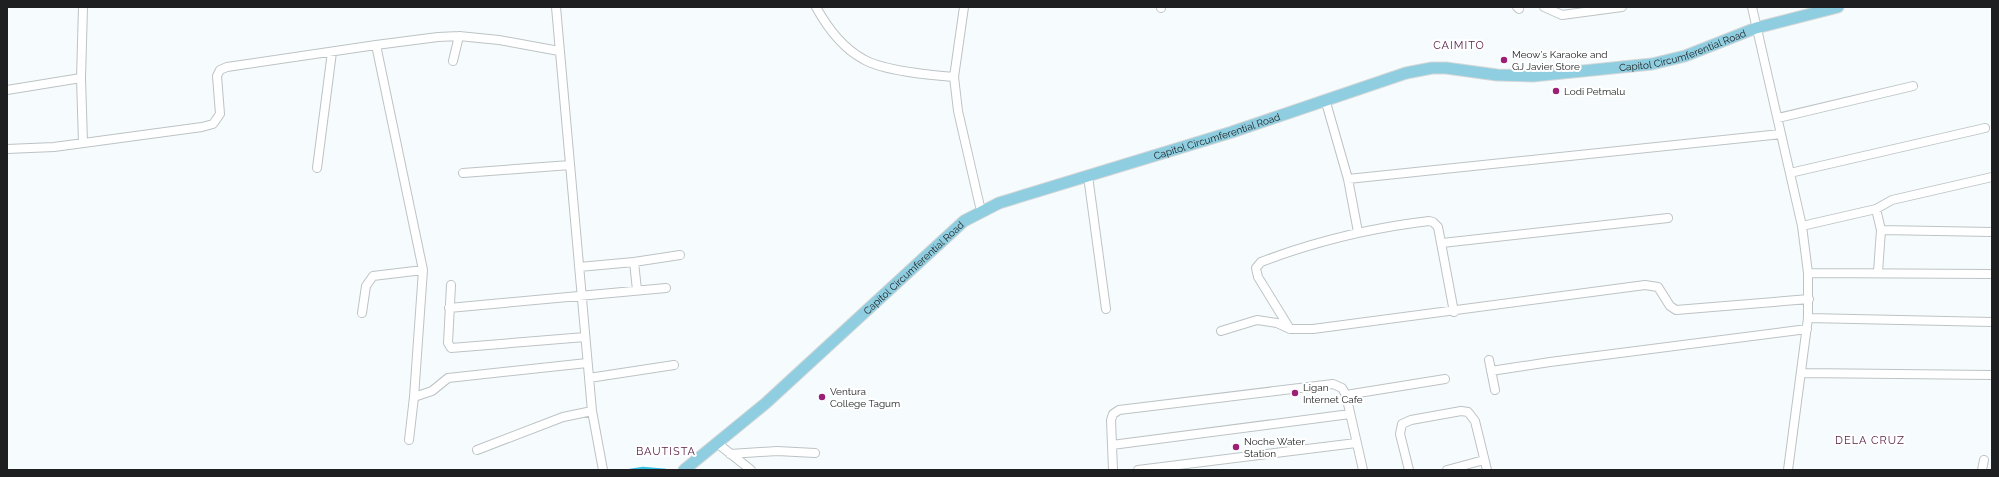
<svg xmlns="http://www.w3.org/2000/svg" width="1999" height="477" font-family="Raleway,sans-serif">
	<rect width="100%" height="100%" fill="#f6fcfe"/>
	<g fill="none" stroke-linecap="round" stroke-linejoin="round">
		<!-- stream -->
		<path stroke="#37c3e7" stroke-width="2.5" d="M 630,470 L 643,468 L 666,470"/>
		<defs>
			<path id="minor" d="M 83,7 L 81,78 L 83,143
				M 556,7 L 592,411 L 603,470
				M 816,7 C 827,27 843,48 863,59 C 883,71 930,75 954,77
				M 964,7 L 954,77 L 958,111 L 981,211
				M 1161,7 L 1161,8
				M 1517,7 L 1519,9
				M 1544,7 L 1562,15 L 1622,7
				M 1752,7 L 1802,226 L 1808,273 L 1808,318 L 1788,470
				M 376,45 L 438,37 L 459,36
				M 453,61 L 459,36 L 499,40 L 559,51
				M 7,90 L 81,78
				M 1325,99 L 1348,179 L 1358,232
				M 1778,118 L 1913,86
				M 7,149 L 54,147 L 202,127 L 213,124 L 220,114 L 217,76 L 220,70 L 227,67 L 376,45 L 423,270 L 414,397
				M 317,168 L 332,52
				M 463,173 L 570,165
				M 1790,173 L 1985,128
				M 1088,176 L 1106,309
				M 1348,179 L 1781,134
				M 1876,209 L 1881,230 L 1878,272
				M 1802,226 L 1876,209 L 1892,200 L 1992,177
				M 1881,230 L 1992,232
				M 1442,243 L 1668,218
				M 634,262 L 637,290
				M 579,267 L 634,262 L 680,255
				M 1808,273 L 1992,274
				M 451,285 L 448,343 L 451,348 L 585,337
				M 449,308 L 666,288
				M 362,313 L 366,286 L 373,276 L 423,270
				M 1808,318 L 1992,322
				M 1290,329 L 1258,277 L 1256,268 L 1261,262 C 1316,241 1370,228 1429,221 L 1433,222 L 1438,227 L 1454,312
				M 1221,331 L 1257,320 L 1277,323 L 1290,329 L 1313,329 L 1645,285 L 1658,287 L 1670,306 L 1676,310 L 1809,299
				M 1489,360 L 1495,390
				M 1491,371 L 1550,362 L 1807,329
				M 1802,373 L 1992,375
				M 589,378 L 674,365
				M 1346,395 L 1445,379
				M 409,440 L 414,397 L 432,391 L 448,378 L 587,363
				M 717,443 L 751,470
				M 1112,445 L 1350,414
				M 477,450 L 563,417 L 592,411
				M 730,454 L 777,451 L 815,453
				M 1113,470 L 1111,420 L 1113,414 L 1119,410 L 1333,384 L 1342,388 L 1346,395 L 1363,470
				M 1138,470 L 1356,443
				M 1409,470 L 1400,434 L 1402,424 L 1411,420 L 1461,411 L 1468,412 L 1475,421 L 1487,470
				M 1447,470 L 1484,460
				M 1982,470 L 1984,460"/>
			<g id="major">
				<path id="s1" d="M 684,470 L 766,403 L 964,221 L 999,203 L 1232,132 L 1406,73 L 1432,68 L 1446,68 L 1497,75 L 1533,76 L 1652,64 L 1685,56 L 1756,28 L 1838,7"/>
			</g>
		</defs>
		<!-- minor casing -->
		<use href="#minor" stroke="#bdc3c5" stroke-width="10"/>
		<!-- major casing -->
		<use href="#major" stroke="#d6d7d7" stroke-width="13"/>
		<!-- minor -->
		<use href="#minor" stroke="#fff" stroke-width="8"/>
		<!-- major -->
		<use href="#major" stroke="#8fcee0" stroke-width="11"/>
	</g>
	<!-- markers -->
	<g fill="#9c1f76" stroke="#fff" stroke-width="1.5">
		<circle cx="1504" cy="60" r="4"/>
		<circle cx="1556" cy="91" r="4"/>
		<circle cx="1295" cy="393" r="4"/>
		<circle cx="822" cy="397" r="4"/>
		<circle cx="1236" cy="447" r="4"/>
	</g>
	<g text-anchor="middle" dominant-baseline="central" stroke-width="4" stroke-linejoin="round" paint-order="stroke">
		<!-- street labels -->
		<g font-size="10" fill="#1d1f20" stroke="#fff">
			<text stroke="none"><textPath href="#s1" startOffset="1122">Capitol Circumferential Road</textPath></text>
			<text stroke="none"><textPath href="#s1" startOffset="642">Capitol Circumferential Road</textPath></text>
			<text stroke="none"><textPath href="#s1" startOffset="306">Capitol Circumferential Road</textPath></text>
		</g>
		<!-- poi labels -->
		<g font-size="10" fill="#1d1f20" stroke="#fff" text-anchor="start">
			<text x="1512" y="54">Meow's Karaoke and<tspan x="1512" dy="12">GJ Javier Store</tspan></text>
			<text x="1564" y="91">Lodi Petmalu</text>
			<text x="1303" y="387">Ligan<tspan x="1303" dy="12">Internet Cafe</tspan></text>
			<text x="830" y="391">Ventura<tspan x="830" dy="12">College Tagum</tspan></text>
			<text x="1244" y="441">Noche Water<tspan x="1244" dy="12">Station</tspan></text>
		</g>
		<!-- neighbourhood labels -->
		<g font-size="11" letter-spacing="1" fill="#591d44" stroke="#fff">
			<text x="1459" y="45">CAIMITO</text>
			<text x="1870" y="440">DELA CRUZ</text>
			<text x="666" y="451">BAUTISTA</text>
		</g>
	</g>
	<!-- border -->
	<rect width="1999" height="477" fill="none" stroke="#1d1f20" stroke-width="16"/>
</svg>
